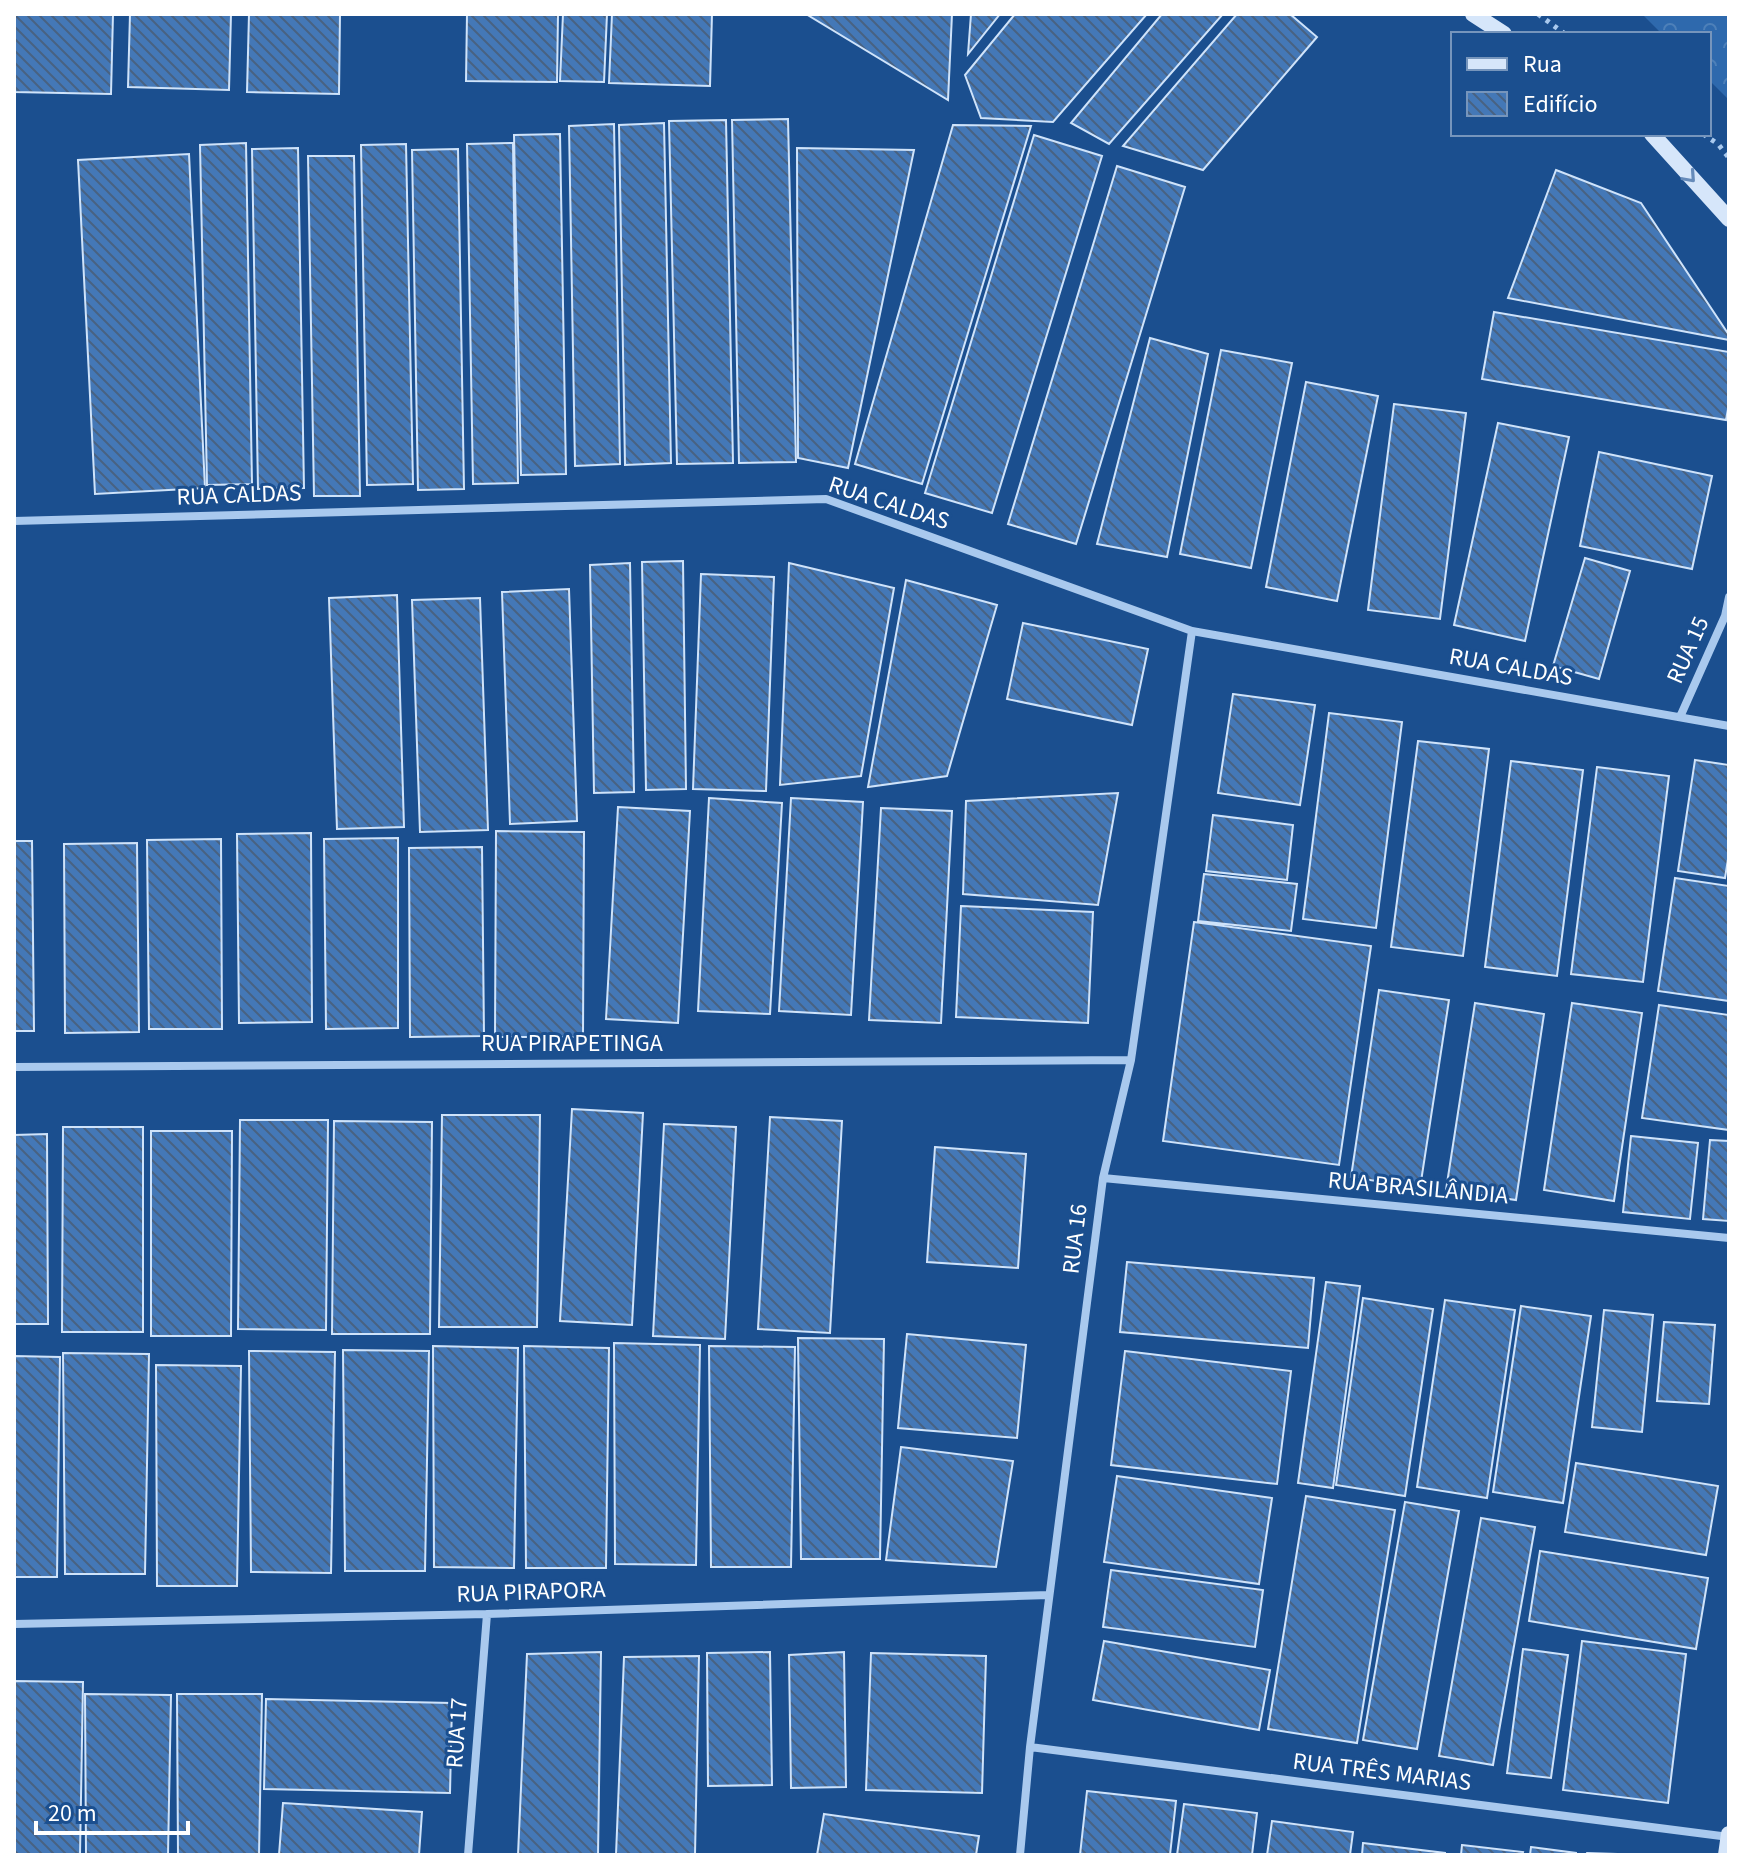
<svg xmlns="http://www.w3.org/2000/svg" width="1743" height="1869" font-family="'Source Sans 3',sans-serif">
	<defs>
		<pattern id="forest-crowns" width="20" height="18" patternUnits="userSpaceOnUse" patternTransform="scale(2)"><rect width="20" height="18" fill="#2e69ad"/><path d="M2 6a3 3 0 1 1 6 0M12 15a3 3 0 1 1 6 0" fill="none" stroke="#4d80b9"/></pattern>
		<pattern id="building-back-hatch" width="6" height="6" patternUnits="userSpaceOnUse" patternTransform="scale(2)"><rect width="6" height="6" fill="#4478b7"/><path d="M-1 5l2 2M0 0l6 6M5-1l2 2" fill="none" stroke="#486282"/></pattern>
	</defs>
	<rect width="100%" height="100%" fill="#1b4f8f"/>
	<!-- forest -->
	<path fill="url(#forest-crowns)" d="M 1642,14 L 1729,14 L 1729,100 L 1709,80 L 1709,34 L 1662,34 Z"/>
	<!-- building -->
	<path fill="url(#building-back-hatch)" stroke="#cfe3fa" stroke-width="2" d="M 14,14 L 113,14 L 111,94 L 14,92 Z
		M 130,14 L 231,14 L 229,90 L 128,87 Z
		M 249,14 L 340,14 L 339,94 L 247,92 Z
		M 467,14 L 558,14 L 557,82 L 466,81 Z
		M 563,14 L 607,14 L 604,82 L 560,81 Z
		M 612,14 L 712,14 L 710,86 L 609,83 Z
		M 806,14 L 952,14 L 948,100 Z
		M 971,14 L 1000,14 L 968,54 Z
		M 1015,14 L 1147,14 L 1053,122 L 981,118 L 965,75 Z
		M 1162,14 L 1223,14 L 1109,144 L 1071,123 Z
		M 1237,14 L 1290,14 L 1317,37 L 1203,170 L 1123,146 Z
		M 788,119 L 796,462 L 739,463 L 732,120 Z
		M 726,120 L 733,463 L 677,464 L 669,121 Z
		M 664,123 L 671,463 L 625,465 L 619,125 Z
		M 614,124 L 620,464 L 575,466 L 569,126 Z
		M 953,125 L 1031,126 L 922,484 L 855,464 Z
		M 560,134 L 566,474 L 521,475 L 514,135 Z
		M 1034,135 L 1102,156 L 992,513 L 925,493 Z
		M 246,143 L 252,484 L 207,485 L 200,145 Z
		M 513,143 L 518,483 L 473,484 L 467,144 Z
		M 406,144 L 413,484 L 367,485 L 361,145 Z
		M 298,148 L 304,488 L 258,489 L 252,149 Z
		M 797,148 L 914,150 L 848,468 L 798,458 Z
		M 458,149 L 464,489 L 418,490 L 412,150 Z
		M 189,154 L 205,488 L 95,494 L 78,160 Z
		M 308,156 L 354,156 L 360,496 L 314,496 Z
		M 1117,166 L 1185,187 L 1076,544 L 1008,524 Z
		M 1556,170 L 1641,203 L 1729,335 L 1729,340 L 1508,298 Z
		M 1494,312 L 1729,352 L 1729,404 L 1726,420 L 1482,379 Z
		M 1150,338 L 1208,354 L 1167,557 L 1097,544 Z
		M 1221,350 L 1292,363 L 1251,568 L 1180,554 Z
		M 1306,382 L 1378,396 L 1337,601 L 1266,587 Z
		M 1394,404 L 1466,413 L 1440,619 L 1368,610 Z
		M 1498,423 L 1569,437 L 1525,641 L 1454,625 Z
		M 1599,452 L 1712,476 L 1692,569 L 1580,546 Z
		M 1585,558 L 1630,571 L 1599,679 L 1553,666 Z
		M 683,561 L 686,789 L 646,790 L 642,562 Z
		M 630,563 L 634,792 L 594,793 L 590,565 Z
		M 789,563 L 894,588 L 861,776 L 780,785 Z
		M 701,574 L 774,577 L 766,791 L 693,789 Z
		M 906,580 L 997,605 L 947,776 L 868,787 Z
		M 569,589 L 577,821 L 510,824 L 502,592 Z
		M 397,595 L 404,827 L 337,829 L 329,598 Z
		M 480,598 L 488,830 L 420,832 L 412,600 Z
		M 1023,623 L 1148,649 L 1132,725 L 1007,699 Z
		M 1233,694 L 1315,705 L 1300,805 L 1218,793 Z
		M 1329,713 L 1402,722 L 1376,928 L 1303,919 Z
		M 1418,741 L 1489,749 L 1463,956 L 1391,947 Z
		M 1695,760 L 1729,765 L 1729,853 L 1725,878 L 1678,871 Z
		M 1511,761 L 1583,770 L 1557,976 L 1485,967 Z
		M 1597,767 L 1669,776 L 1643,982 L 1571,974 Z
		M 1118,793 L 1098,905 L 963,894 L 966,801 Z
		M 709,798 L 782,803 L 770,1014 L 698,1011 Z
		M 791,798 L 863,802 L 851,1015 L 779,1011 Z
		M 618,807 L 690,811 L 678,1023 L 606,1019 Z
		M 881,808 L 952,811 L 941,1023 L 869,1020 Z
		M 1213,815 L 1293,825 L 1287,880 L 1206,871 Z
		M 496,831 L 584,832 L 583,1037 L 495,1037 Z
		M 311,833 L 312,1022 L 239,1023 L 237,834 Z
		M 398,838 L 398,1028 L 326,1029 L 324,839 Z
		M 221,839 L 222,1029 L 149,1029 L 147,840 Z
		M 14,841 L 32,841 L 34,1031 L 14,1031 Z
		M 137,843 L 139,1032 L 65,1033 L 64,844 Z
		M 482,847 L 484,1036 L 410,1037 L 409,848 Z
		M 1204,874 L 1297,884 L 1291,931 L 1198,921 Z
		M 1675,878 L 1729,886 L 1729,1001 L 1658,991 Z
		M 961,906 L 1093,912 L 1088,1023 L 956,1017 Z
		M 1194,922 L 1371,946 L 1339,1165 L 1163,1141 Z
		M 1379,990 L 1449,1000 L 1420,1188 L 1351,1177 Z
		M 1475,1003 L 1544,1014 L 1516,1200 L 1446,1190 Z
		M 1572,1003 L 1642,1013 L 1614,1201 L 1544,1190 Z
		M 1659,1005 L 1729,1015 L 1729,1130 L 1642,1118 Z
		M 572,1109 L 643,1113 L 632,1325 L 560,1321 Z
		M 442,1115 L 540,1115 L 537,1327 L 439,1327 Z
		M 770,1117 L 842,1121 L 830,1333 L 758,1329 Z
		M 240,1120 L 328,1120 L 326,1330 L 238,1329 Z
		M 334,1121 L 432,1122 L 430,1334 L 332,1334 Z
		M 664,1124 L 736,1127 L 725,1339 L 653,1336 Z
		M 63,1127 L 143,1127 L 143,1332 L 62,1332 Z
		M 151,1131 L 232,1131 L 231,1336 L 151,1336 Z
		M 47,1134 L 48,1324 L 14,1324 L 14,1135 Z
		M 1631,1136 L 1698,1143 L 1690,1219 L 1623,1212 Z
		M 1710,1140 L 1729,1141 L 1729,1221 L 1703,1219 Z
		M 935,1147 L 1026,1154 L 1018,1268 L 927,1262 Z
		M 1127,1262 L 1314,1278 L 1308,1348 L 1120,1332 Z
		M 1326,1282 L 1360,1286 L 1333,1488 L 1298,1483 Z
		M 1363,1298 L 1433,1309 L 1405,1496 L 1336,1485 Z
		M 1445,1300 L 1515,1310 L 1487,1498 L 1417,1487 Z
		M 1521,1306 L 1591,1316 L 1563,1503 L 1493,1492 Z
		M 1604,1310 L 1653,1315 L 1642,1432 L 1592,1427 Z
		M 1664,1322 L 1715,1325 L 1709,1404 L 1657,1401 Z
		M 907,1334 L 1026,1345 L 1017,1438 L 898,1428 Z
		M 798,1338 L 884,1339 L 880,1559 L 801,1559 Z
		M 614,1343 L 700,1345 L 696,1565 L 615,1564 Z
		M 433,1346 L 518,1348 L 514,1568 L 434,1567 Z
		M 524,1346 L 609,1348 L 606,1568 L 526,1568 Z
		M 709,1346 L 795,1347 L 791,1567 L 711,1567 Z
		M 343,1350 L 429,1351 L 425,1571 L 345,1571 Z
		M 249,1351 L 335,1352 L 331,1573 L 251,1572 Z
		M 1125,1351 L 1291,1371 L 1277,1484 L 1111,1465 Z
		M 63,1353 L 149,1354 L 145,1574 L 65,1574 Z
		M 14,1356 L 60,1357 L 57,1577 L 14,1577 Z
		M 156,1365 L 241,1366 L 237,1586 L 157,1586 Z
		M 901,1447 L 1013,1461 L 996,1567 L 886,1560 Z
		M 1576,1463 L 1718,1486 L 1706,1555 L 1565,1532 Z
		M 1117,1476 L 1272,1498 L 1259,1584 L 1104,1562 Z
		M 1306,1496 L 1395,1510 L 1357,1743 L 1268,1729 Z
		M 1405,1502 L 1459,1511 L 1417,1749 L 1363,1740 Z
		M 1481,1518 L 1535,1527 L 1493,1765 L 1439,1756 Z
		M 1540,1551 L 1708,1578 L 1696,1649 L 1529,1621 Z
		M 1111,1570 L 1263,1590 L 1255,1647 L 1103,1627 Z
		M 1104,1641 L 1270,1670 L 1259,1730 L 1093,1700 Z
		M 1582,1641 L 1686,1654 L 1668,1803 L 1563,1790 Z
		M 1523,1649 L 1568,1655 L 1551,1778 L 1507,1773 Z
		M 601,1652 L 598,1855 L 518,1855 L 527,1654 Z
		M 770,1652 L 772,1785 L 708,1786 L 707,1653 Z
		M 844,1652 L 846,1787 L 791,1788 L 789,1655 Z
		M 871,1653 L 986,1656 L 982,1793 L 866,1790 Z
		M 699,1656 L 695,1855 L 616,1855 L 624,1657 Z
		M 14,1681 L 83,1682 L 80,1855 L 14,1855 Z
		M 85,1694 L 171,1695 L 168,1855 L 86,1855 Z
		M 177,1694 L 262,1694 L 259,1855 L 178,1855 Z
		M 266,1699 L 452,1703 L 450,1793 L 264,1789 Z
		M 1087,1791 L 1176,1801 L 1170,1855 L 1080,1855 Z
		M 283,1803 L 422,1812 L 419,1855 L 279,1855 Z
		M 1184,1804 L 1257,1813 L 1252,1855 L 1177,1855 Z
		M 824,1814 L 979,1836 L 976,1855 L 817,1855 Z
		M 1272,1821 L 1353,1832 L 1350,1855 L 1267,1855 Z
		M 1363,1843 L 1445,1853 L 1445,1855 L 1362,1855 Z
		M 1462,1845 L 1523,1852 L 1522,1855 L 1461,1855 Z
		M 1531,1847 L 1576,1853 L 1576,1855 L 1530,1855 Z
		M 1587,1853 L 1648,1855 L 1586,1855 Z"/>
	<g fill="none" stroke-linecap="round" stroke-linejoin="round">
		<!-- path -->
		<path stroke="#a9c9ee" stroke-width="5" stroke-dasharray="4 6" stroke-linecap="butt" d="M 1538,14 L 1565,34
			M 1703,134 L 1718,144 L 1729,158"/>
		<!-- minor -->
		<path stroke="#a9c9ee" stroke-width="8" d="M 14,521 L 826,499 L 1192,631 L 1729,726
			M 1680,717 L 1725,616 L 1729,597
			M 14,1067 L 1131,1060
			M 1103,1178 L 1729,1238
			M 14,1624 L 487,1614 L 1049,1595
			M 1030,1747 L 1729,1837
			M 468,1855 L 487,1614
			M 1020,1855 L 1030,1747 L 1103,1178 L 1131,1060 L 1192,631"/>
		<!-- secondary -->
		<path stroke="#d6e6fa" stroke-width="16" d="M 1473,14 L 1504,34
			M 1652,134 L 1729,219
			M 1726,1855 L 1729,1834"/>
	</g>
	<!-- one-way arrows -->
	<defs><path id="oneway-chevron" d="M-2-3.5L2.5 0L-2 3.5" fill="none" stroke-width="1.6" stroke-linecap="round" stroke-linejoin="round" transform="scale(2)"/></defs>
	<use stroke="#668bba" href="#oneway-chevron" transform="translate(1690 177) rotate(48)"/>
	<g text-anchor="middle" dominant-baseline="central" stroke-width="6" stroke-linejoin="round" paint-order="stroke">
		<!-- street labels -->
		<g font-size="24" fill="#fff" stroke="#1b4f8f">
			<text transform="translate(239 495) rotate(-2)">RUA CALDAS</text>
			<text transform="translate(889 503) rotate(18)">RUA CALDAS</text>
			<text transform="translate(1688 650) rotate(-66)">RUA 15</text>
			<text transform="translate(1511 667) rotate(10)">RUA CALDAS</text>
			<text x="572" y="1043">RUA PIRAPETINGA</text>
			<text transform="translate(1418 1188) rotate(5)">RUA BRASILÂNDIA</text>
			<text transform="translate(1075 1239) rotate(-83)">RUA 16</text>
			<text transform="translate(531 1592) rotate(-2)">RUA PIRAPORA</text>
			<text transform="translate(457 1733) rotate(-86)">RUA 17</text>
			<text transform="translate(1382 1772) rotate(7)">RUA TRÊS MARIAS</text>
		</g>
	</g>
	<!-- border -->
	<rect width="1743" height="1869" fill="none" stroke="#ffffff" stroke-width="32"/>
	<!-- legend -->
	<rect x="1451" y="32" width="260" height="104" fill="#1b4f8f" stroke="#7695bc" stroke-width="2"/>
	<rect x="1467" y="58" width="40" height="12" fill="#d6e6fa" stroke="#7695bc" stroke-width="2"/>
	<text x="1523" y="72" font-size="24" fill="#ffffff">Rua</text>
	<rect x="1467" y="92" width="40" height="24" fill="url(#building-back-hatch)" stroke="#7695bc" stroke-width="2"/>
	<text x="1523" y="112" font-size="24" fill="#ffffff">Edifício</text>
	<!-- scale -->
	<path d="M36 1821v12h152v-12" fill="none" stroke="#ffffff" stroke-width="4"/>
	<text x="48" y="1821" font-size="24" fill="#ffffff" stroke="#1b4f8f" stroke-width="6" paint-order="stroke">20 m</text>
</svg>
